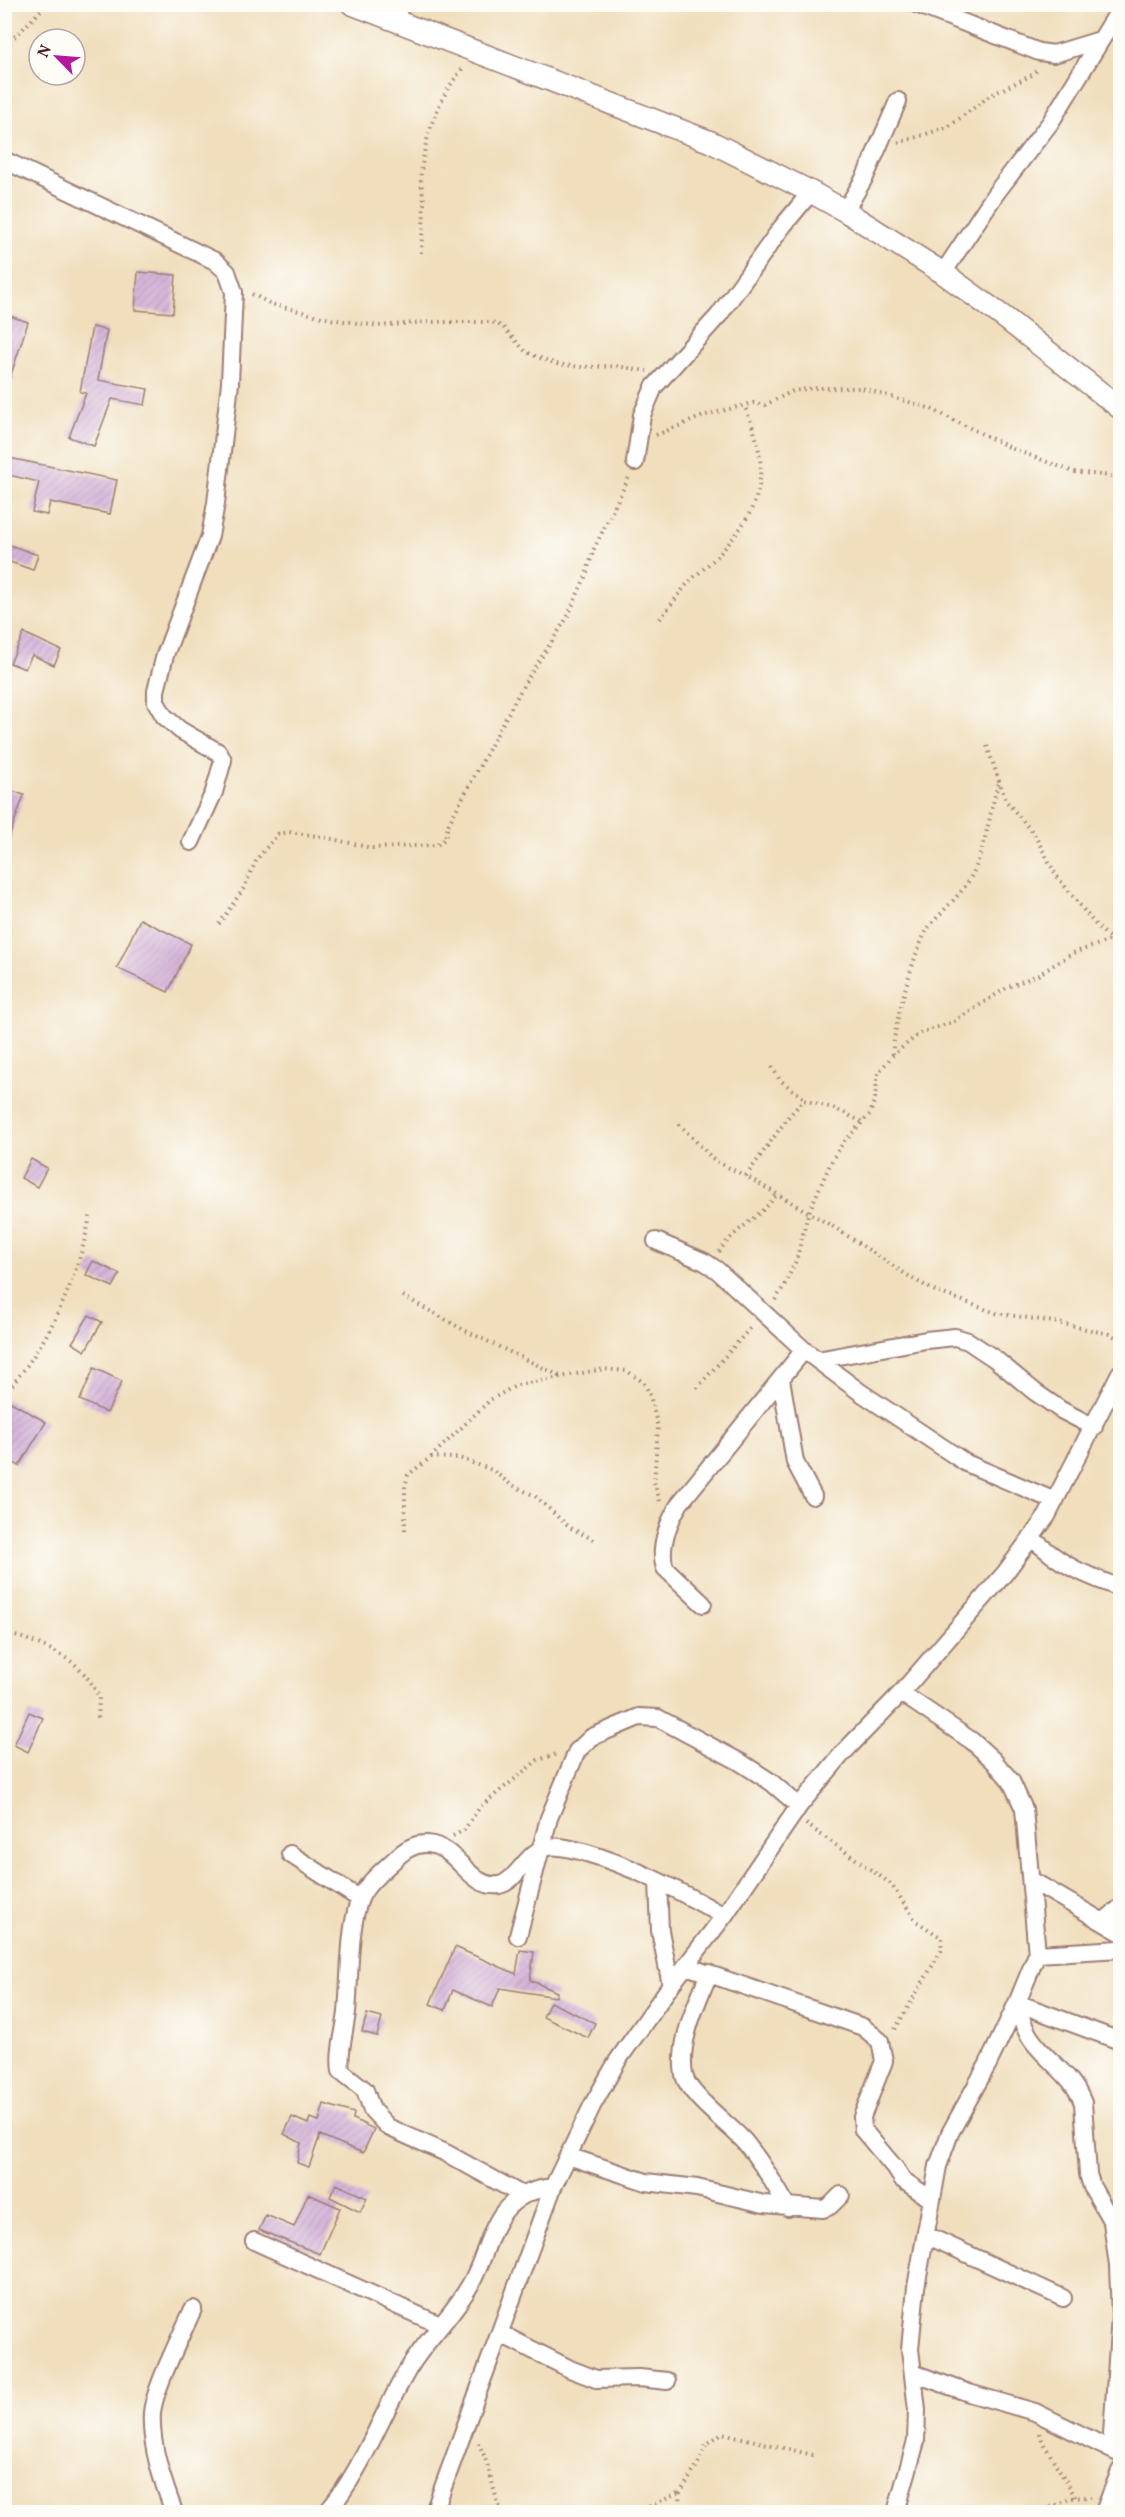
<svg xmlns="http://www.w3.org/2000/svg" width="1125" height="2517" font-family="Vollkorn,serif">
	<defs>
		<pattern id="building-hatch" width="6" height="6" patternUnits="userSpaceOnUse" patternTransform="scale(1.5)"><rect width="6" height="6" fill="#d6b5da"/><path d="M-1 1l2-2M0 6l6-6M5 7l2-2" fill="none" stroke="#b99bbb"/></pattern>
	</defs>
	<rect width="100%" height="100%" fill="#fdfcf7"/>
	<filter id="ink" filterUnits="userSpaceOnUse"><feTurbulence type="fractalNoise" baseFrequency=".0167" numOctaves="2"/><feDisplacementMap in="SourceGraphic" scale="12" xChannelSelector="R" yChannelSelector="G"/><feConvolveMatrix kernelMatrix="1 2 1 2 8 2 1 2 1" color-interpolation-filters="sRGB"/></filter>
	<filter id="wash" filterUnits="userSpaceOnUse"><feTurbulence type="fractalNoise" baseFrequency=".008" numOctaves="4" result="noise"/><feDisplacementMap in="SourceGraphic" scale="24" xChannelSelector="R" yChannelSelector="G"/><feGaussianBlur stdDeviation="1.35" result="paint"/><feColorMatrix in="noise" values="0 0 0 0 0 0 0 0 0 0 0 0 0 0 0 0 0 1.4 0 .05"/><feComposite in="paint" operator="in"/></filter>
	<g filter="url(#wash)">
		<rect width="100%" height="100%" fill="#f0debc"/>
		<g id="blocks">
			<!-- building -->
			<path fill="url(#building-hatch)" d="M 138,272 L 176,275 L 173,313 L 135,310 Z
				M 4,314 L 28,322 L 8,384 L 4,383 Z
				M 92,327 L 107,330 L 98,380 L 148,389 L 145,405 L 112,399 L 94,446 L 69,437 L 86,393 L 80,392 Z
				M 4,457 L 117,480 L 110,514 L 50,502 L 47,515 L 32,512 L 39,482 L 4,474 Z
				M 4,543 L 38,555 L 33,570 L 4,560 Z
				M 24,633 L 61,650 L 54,665 L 32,655 L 25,669 L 10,663 Z
				M 4,788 L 24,795 L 7,843 L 4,842 Z
				M 140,919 L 191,944 L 168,992 L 117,968 Z
				M 31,1159 L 47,1168 L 37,1187 L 21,1178 Z
				M 93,1261 L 120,1274 L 113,1287 L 86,1275 Z
				M 89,1315 L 102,1322 L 85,1351 L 72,1343 Z
				M 94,1368 L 122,1381 L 107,1413 L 80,1400 Z
				M 4,1398 L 46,1422 L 19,1466 L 4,1456 Z
				M 29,1712 L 43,1718 L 28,1752 L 14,1745 Z
				M 455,1947 L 516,1974 L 520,1950 L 534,1952 L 530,1980 L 557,1992 L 556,1997 L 500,1988 L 492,2007 L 453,1990 L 445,2010 L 430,2004 Z
				M 550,2002 L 595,2023 L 588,2038 L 543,2017 Z
				M 367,2014 L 382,2018 L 377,2036 L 362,2032 Z
				M 324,2104 L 354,2113 L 353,2119 L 374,2129 L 363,2153 L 320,2135 L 309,2167 L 297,2163 L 301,2143 L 284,2134 L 292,2117 L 308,2124 L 310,2118 L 319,2121 Z
				M 336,2184 L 367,2198 L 360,2212 L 330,2197 Z
				M 308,2194 L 340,2208 L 320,2254 L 259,2230 L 266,2215 L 294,2227 Z"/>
		</g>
	</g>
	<g filter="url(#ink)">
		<use href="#blocks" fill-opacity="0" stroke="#9d7e74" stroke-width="1.5"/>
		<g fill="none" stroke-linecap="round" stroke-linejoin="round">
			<defs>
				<path id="minor" d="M 916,4 L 1039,52 L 1054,54 L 1100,40
					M 395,20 L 401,4
					M 4,160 L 215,261 L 227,272 L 234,292 L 230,383 L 216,503 L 210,536 L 165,655 L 156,691 L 156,702 L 164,716 L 180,730 L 218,752 L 223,760 L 214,792 L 191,842
					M 845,211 L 865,177 L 898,101
					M 943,273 L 996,193 L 1050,123 L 1120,9
					M 635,462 L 642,415 L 654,387 L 719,315 L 782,227 L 811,192
					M 656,1241 L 705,1262 L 717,1270 L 804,1350 L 860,1392 L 966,1463 L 1055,1501
					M 817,1360 L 926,1340 L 955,1337 L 968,1341 L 995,1359 L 1035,1392 L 1061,1410 L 1094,1427
					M 781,1379 L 795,1462 L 813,1496
					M 1031,1537 C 1063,1567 1081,1573 1120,1588
					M 703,1604 L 665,1568 C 658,1547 669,1521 680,1503 L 804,1350
					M 290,1854 L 360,1899
					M 1031,1880 L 1120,1932
					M 658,1881 L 660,1931 L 671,1985
					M 1103,1922 L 1120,1908
					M 518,1936 L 549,1818 L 577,1751 L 592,1737 L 639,1717 L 658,1718 L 740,1762 L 771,1782 L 799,1806
					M 1037,1954 L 1120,1949
					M 686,1966 L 863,2027 L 880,2041 L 884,2061 L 862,2117 L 863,2130 L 895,2168 L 903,2180 L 932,2200
					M 709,1973 C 697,2004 678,2041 684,2075 C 688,2095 731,2126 745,2142 C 762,2163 775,2184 788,2208
					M 1017,2003 C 1021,2018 1025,2033 1036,2045 C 1053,2066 1073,2076 1083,2103 L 1088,2174 L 1092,2187 L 1112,2222 L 1118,2266 L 1120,2316 L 1111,2449
					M 1017,2003 L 1120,2041
					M 568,2156 L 646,2182 L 697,2188 L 764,2204 L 823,2209 L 830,2206 L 841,2195
					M 522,2195 L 446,2153 L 388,2127 L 372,2110 L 365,2090 L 341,2071 C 338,2052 345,2031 347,2012 C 350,1983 348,1915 364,1891 C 371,1880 382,1871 392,1862 C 402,1852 413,1843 427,1844 C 458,1846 469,1889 499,1885 C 517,1882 527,1850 548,1847 C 558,1845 570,1849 580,1851 C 631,1865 678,1890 724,1916
					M 926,2235 L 1063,2298
					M 254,2241 L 440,2325
					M 501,2334 L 570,2369 L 596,2379 L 639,2378 L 667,2381
					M 913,2373 L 969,2393 L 1035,2412 L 1120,2454
					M 174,2512 C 163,2482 150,2446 152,2413 C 154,2389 182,2334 193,2309
					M 327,2512 C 362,2471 379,2420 406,2373 C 424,2341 452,2317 470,2285 C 484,2262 490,2225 508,2207 C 521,2194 535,2189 553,2187
					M 434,2512 L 553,2187 L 593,2104 L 618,2060 L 671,1985 L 724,1916 L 799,1806 L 842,1754 L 901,1693 L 960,1625 L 1005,1573 L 1047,1516 L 1120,1373
					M 896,2512 L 916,2441 L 917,2410 L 910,2349 L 912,2328 L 916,2287 L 938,2166 L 950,2133 L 988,2064 L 1017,2003 L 1037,1954 L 1024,1809 L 1011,1781 L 993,1760 L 972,1741 L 901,1693
					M 1104,2512 L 1120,2471"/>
				<path id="tertiary" d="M 352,4 L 711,142 L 811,192 L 845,211 L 943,273 L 1005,318 L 1120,408"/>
			</defs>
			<!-- minor casing -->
			<use href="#minor" stroke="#9d7e74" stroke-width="20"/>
			<!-- tertiary casing -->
			<use href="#tertiary" stroke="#9d7e74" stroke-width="24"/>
			<!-- path -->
			<path stroke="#9d7e74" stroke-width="4" stroke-dasharray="1.5 4.5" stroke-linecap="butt" d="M 4,43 L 17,35 L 47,4
				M 898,143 L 948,127 L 991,95 L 1032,75 L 1038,69
				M 421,253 C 422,236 424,218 424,201 C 423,192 420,182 421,173 C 425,135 439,95 465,66
				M 252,294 L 271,304 L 330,319 L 378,326 L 429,322 L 492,322 L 503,327 L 526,352 L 540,358 L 557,364 L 581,367 L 616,366 L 647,371
				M 656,435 L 706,415 L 753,403 L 765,405 L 793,391 L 813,388 L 862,388 L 929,408 L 1013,449 L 1074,472 L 1120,477
				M 660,619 C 670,607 679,593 689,582 C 700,571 713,562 723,550 C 767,501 770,464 744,405
				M 987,746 L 1006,801 L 1034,834 L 1056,875 L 1094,923 L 1106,935 L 1120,944
				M 219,924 L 244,888 L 257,859 L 278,834 L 289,832 L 323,837 L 372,848 L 437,845 L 445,839 L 448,825 L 524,684 L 567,618 L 586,575 L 594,549 L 629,477
				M 893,1054 C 892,1030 915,946 929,927 C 943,909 963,894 973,873 C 986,846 990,810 999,781
				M 772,1067 L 780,1080 L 805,1099
				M 679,1124 L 715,1161 L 746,1176 L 837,1229 L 913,1279 L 935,1291 L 996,1313 L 1054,1322 L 1109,1334 L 1120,1339
				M 746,1176 L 789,1116 L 804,1100 L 833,1108 L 863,1122
				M 719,1252 C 734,1229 761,1217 777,1194
				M 403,1296 L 464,1330 L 560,1376
				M 775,1300 L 783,1288 L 796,1261 L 808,1214 L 832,1160 L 843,1143 L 870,1114 L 875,1098 L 878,1073 L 893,1055 L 920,1033 L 953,1022 L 1008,987 L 1038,975 L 1073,953 L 1120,937
				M 697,1388 L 752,1326
				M 4,1394 C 48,1346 78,1279 90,1216
				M 431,1457 L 459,1458 L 492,1470 L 510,1484 L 535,1496 L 569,1527 L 594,1540
				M 405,1530 L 405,1486 L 408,1475 L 431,1457 L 490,1400 L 517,1385 L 604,1369 L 627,1371 L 643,1382 L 649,1392 L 658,1427 L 654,1482 L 660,1501
				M 4,1635 C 19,1633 61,1653 73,1663 C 84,1671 93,1685 99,1697 L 98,1721
				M 806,1824 L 891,1884 L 916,1921 L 942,1938 L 941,1951 L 894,2031
				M 453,1836 L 464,1830 L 480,1807 L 538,1760 L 557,1754
				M 1040,2433 L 1042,2441 L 1076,2498
				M 478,2443 C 492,2468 491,2489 502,2512
				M 632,2512 L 653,2505 L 679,2493
				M 678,2512 L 680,2493 L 698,2464 L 706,2445 L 722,2433 L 817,2456
				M 987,2512 L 997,2512
				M 1039,2512 L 1072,2498 L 1091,2497"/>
			<!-- minor -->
			<use href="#minor" stroke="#fff" stroke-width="16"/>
			<!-- tertiary -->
			<use href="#tertiary" stroke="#fff" stroke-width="21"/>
		</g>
	</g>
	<!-- margin -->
	<rect width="1125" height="2517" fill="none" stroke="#fdfcf7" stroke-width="24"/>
	<!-- north arrow -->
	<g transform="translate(57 57) rotate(295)"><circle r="28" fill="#fdfcf7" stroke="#b5a4a5" stroke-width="1.5"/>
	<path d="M0-4.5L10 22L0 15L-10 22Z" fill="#b5179e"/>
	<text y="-9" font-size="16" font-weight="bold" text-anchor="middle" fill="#4a1f2b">N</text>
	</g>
</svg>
